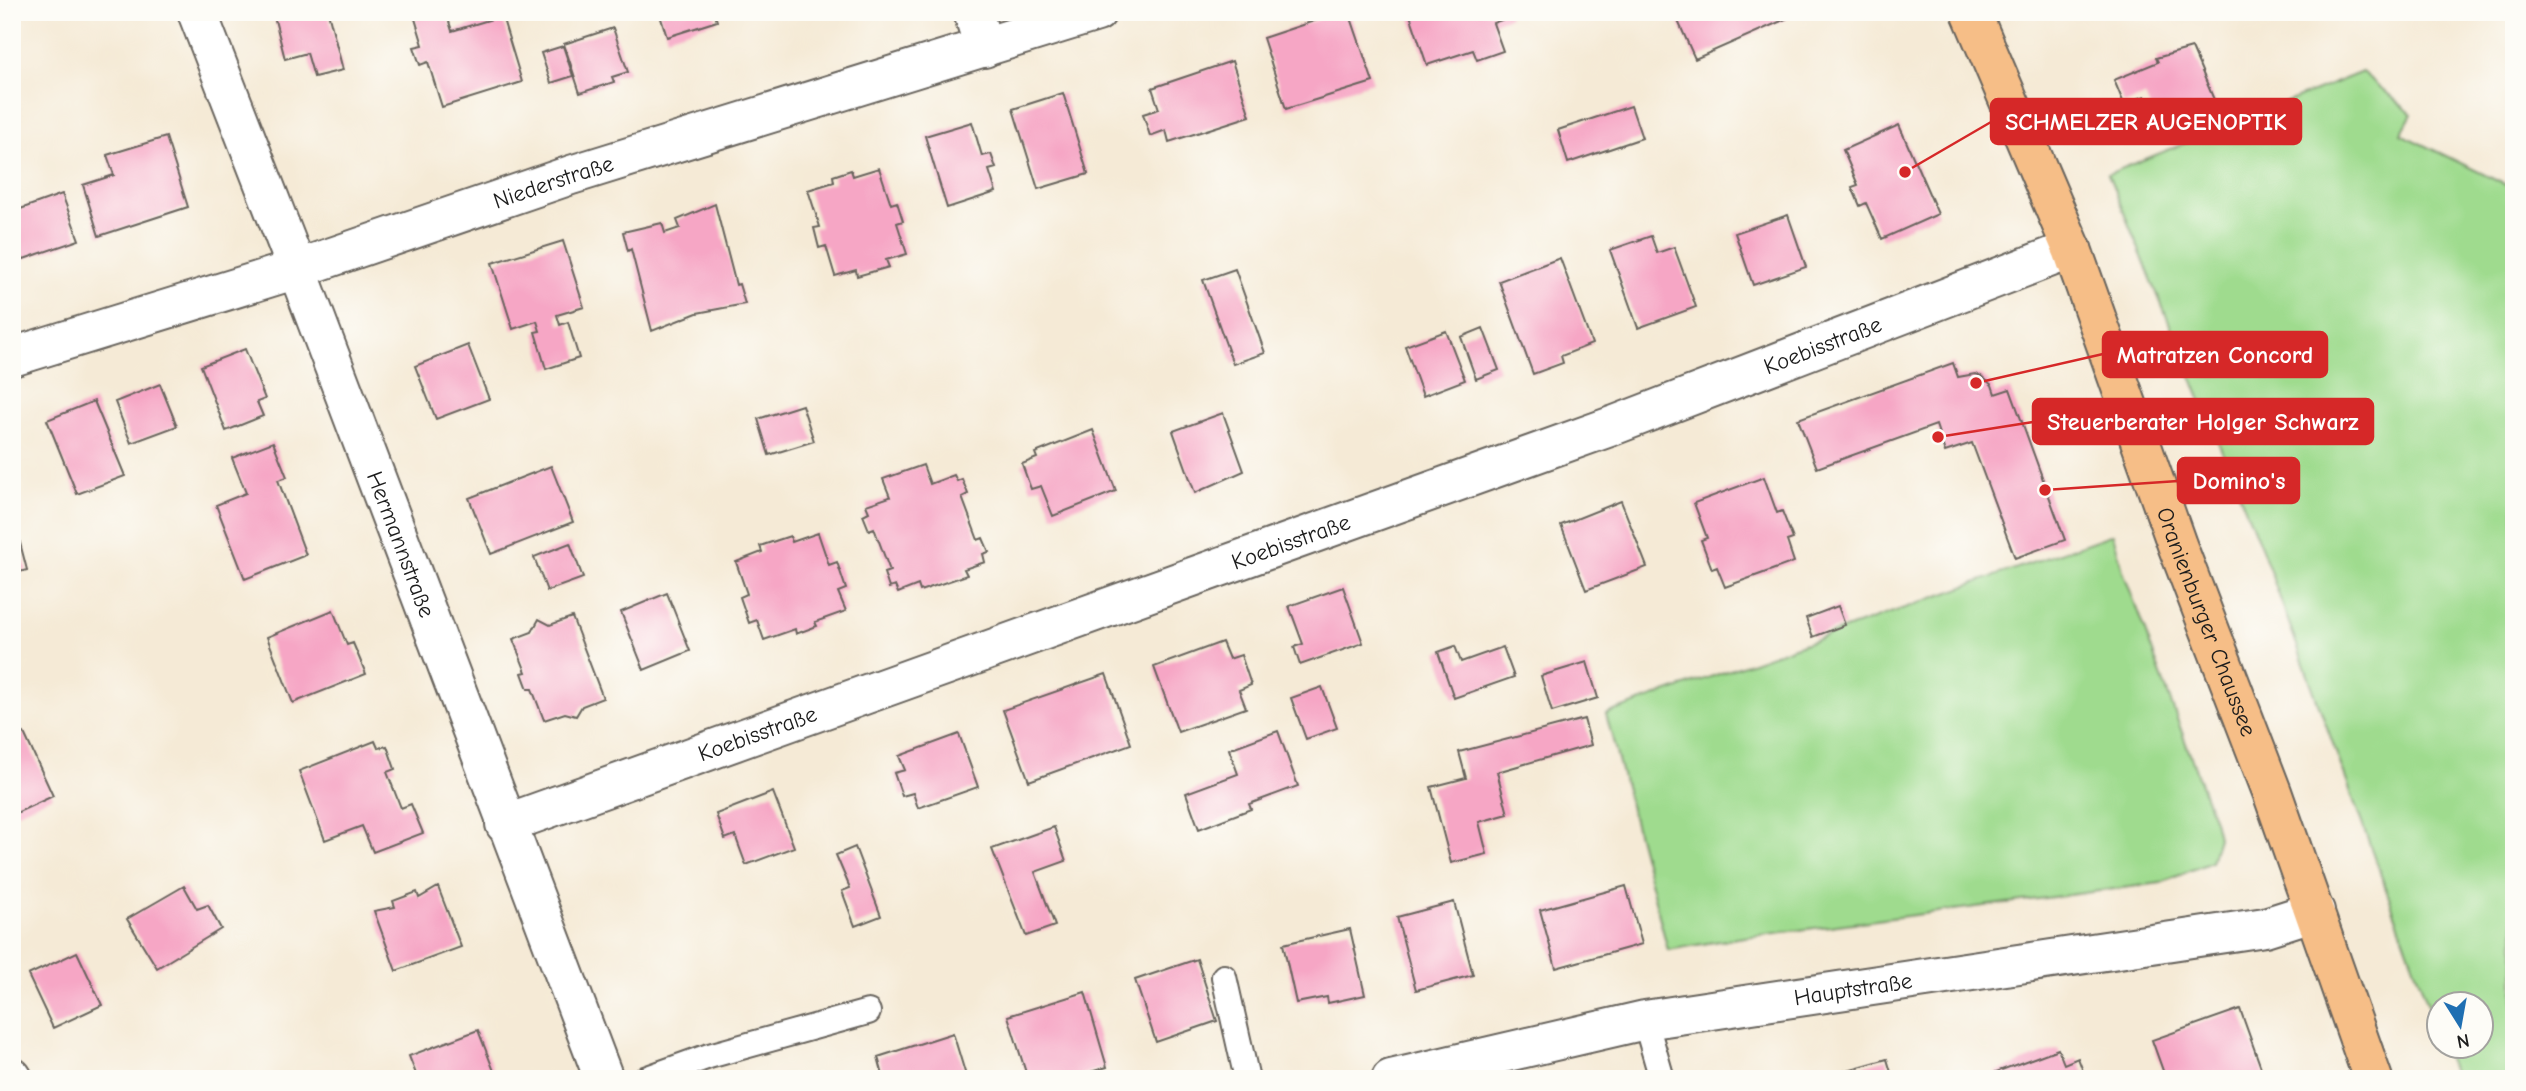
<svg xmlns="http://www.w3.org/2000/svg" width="2526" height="1091" font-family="'Comic Neue',sans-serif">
	<rect width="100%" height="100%" fill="#fdfcf7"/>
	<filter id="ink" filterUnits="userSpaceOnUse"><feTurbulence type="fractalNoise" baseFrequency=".0143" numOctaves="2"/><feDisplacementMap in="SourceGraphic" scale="14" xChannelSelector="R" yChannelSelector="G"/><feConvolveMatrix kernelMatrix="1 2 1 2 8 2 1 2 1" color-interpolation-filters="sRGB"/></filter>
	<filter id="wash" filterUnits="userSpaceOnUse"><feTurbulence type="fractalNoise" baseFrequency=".00686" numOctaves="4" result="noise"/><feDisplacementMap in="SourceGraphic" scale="28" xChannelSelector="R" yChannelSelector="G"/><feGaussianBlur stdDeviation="1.57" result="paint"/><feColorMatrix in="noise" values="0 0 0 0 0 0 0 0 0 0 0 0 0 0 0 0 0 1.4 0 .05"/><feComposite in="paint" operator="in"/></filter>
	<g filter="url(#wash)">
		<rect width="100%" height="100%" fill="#f5ead6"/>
		<!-- green -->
		<path fill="#9fdb8e" stroke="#5e7c55" stroke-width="2" d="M 2362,72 L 2412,114 L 2401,134 L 2514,189 L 2514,1079 L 2463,1079 L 2454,1075 L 2443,1046 L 2480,1046 L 2480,1004 L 2438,1004 L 2438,1032 L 2262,549 L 2108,174 Z
			M 2113,534 L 2123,571 L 2214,820 L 2218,837 L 2211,862 L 2161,883 L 1737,938 L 1668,950 L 1606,714 Z"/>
		<g id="blocks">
			<!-- building -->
			<path fill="#f6a6c5" d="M 289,12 L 328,12 L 343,70 L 314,77 L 307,53 L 285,59 L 274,16 Z
				M 413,12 L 446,12 L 452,31 L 502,16 L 522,82 L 442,107 L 428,62 L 420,65 L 414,47 L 423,45 Z
				M 659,12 L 714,12 L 717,21 L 667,37 Z
				M 1341,12 L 1349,12 L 1373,82 L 1286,109 L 1263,38 Z
				M 1409,12 L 1508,12 L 1510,17 L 1493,23 L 1503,51 L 1477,60 L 1473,50 L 1427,65 Z
				M 1674,12 L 1794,12 L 1795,15 L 1695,59 Z
				M 613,28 L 628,72 L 612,77 L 614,82 L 580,93 L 564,44 Z
				M 563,46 L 573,76 L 551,83 L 541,53 Z
				M 2192,48 L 2215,102 L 2158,127 L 2145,96 L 2124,104 L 2114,80 L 2158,62 L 2156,58 Z
				M 1232,61 L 1250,116 L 1169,142 L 1166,130 L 1150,136 L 1143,114 L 1159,109 L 1152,88 Z
				M 1063,93 L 1088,174 L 1038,189 L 1013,109 Z
				M 1631,106 L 1642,138 L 1568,163 L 1558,130 Z
				M 972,122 L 982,156 L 991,154 L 996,168 L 989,170 L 996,192 L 947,208 L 925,136 Z
				M 1899,125 L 1938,214 L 1882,239 L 1866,203 L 1860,206 L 1852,187 L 1858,185 L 1843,150 Z
				M 166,137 L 188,207 L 99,236 L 83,185 L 114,175 L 107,155 Z
				M 879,168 L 891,204 L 897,202 L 903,221 L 897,223 L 907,254 L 886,260 L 889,267 L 857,276 L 856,270 L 835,276 L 826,246 L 819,248 L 814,228 L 820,227 L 808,190 L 834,182 L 833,176 L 851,170 L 853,176 Z
				M 62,194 L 79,240 L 12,263 L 12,212 Z
				M 715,204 L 736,285 L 739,284 L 745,304 L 697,313 L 652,331 L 631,249 L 628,251 L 623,232 L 662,223 L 665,233 L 680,228 L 677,220 Z
				M 1788,215 L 1806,267 L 1753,285 L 1735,233 Z
				M 1651,236 L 1657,253 L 1674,247 L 1696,307 L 1638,328 L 1610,250 Z
				M 563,241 L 584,307 L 557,315 L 560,325 L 568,322 L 579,358 L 546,369 L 535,332 L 540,331 L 537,321 L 513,329 L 492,263 Z
				M 1560,258 L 1592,344 L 1561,356 L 1563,363 L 1533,374 L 1499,281 Z
				M 1235,269 L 1265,353 L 1233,364 L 1203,280 Z
				M 1483,328 L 1499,370 L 1476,379 L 1461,337 Z
				M 1446,331 L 1465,380 L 1423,396 L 1405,346 Z
				M 468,345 L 489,399 L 436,419 L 415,366 Z
				M 245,349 L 265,399 L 257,402 L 263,416 L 226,431 L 201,366 Z
				M 1953,363 L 1958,377 L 1975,374 L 1981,376 L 1992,385 L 1995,394 L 2010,389 L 2065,540 L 2015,558 L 1972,443 L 1945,452 L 1936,425 L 1817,468 L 1798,419 Z
				M 160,384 L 177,426 L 131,443 L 115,402 Z
				M 94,401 L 125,476 L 77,494 L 47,420 Z
				M 802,405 L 814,441 L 769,455 L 758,419 Z
				M 1223,413 L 1244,471 L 1195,493 L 1173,431 Z
				M 1093,430 L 1116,491 L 1053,516 L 1041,486 L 1031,489 L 1022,464 L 1037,458 L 1035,453 Z
				M 273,442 L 287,477 L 278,480 L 306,555 L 245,579 L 216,505 L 246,493 L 232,458 Z
				M 923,465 L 930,484 L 954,475 L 957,481 L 962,479 L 968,494 L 962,497 L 978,540 L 983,538 L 989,552 L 983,554 L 985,562 L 964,569 L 967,575 L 920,591 L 918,585 L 898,593 L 895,586 L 889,588 L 884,573 L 890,571 L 874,528 L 869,530 L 863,515 L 869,512 L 866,505 L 890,497 L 883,479 Z
				M 551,466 L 573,522 L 491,554 L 469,498 Z
				M 1764,477 L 1777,513 L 1782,511 L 1793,539 L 1787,541 L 1794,562 L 1725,587 L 1717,567 L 1712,569 L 1701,540 L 1707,538 L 1694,503 Z
				M 1621,501 L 1647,567 L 1586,590 L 1561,525 Z
				M 12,512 L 27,570 L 12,574 Z
				M 818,533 L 829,565 L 837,562 L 846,589 L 838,592 L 846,611 L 815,622 L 817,626 L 796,634 L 795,629 L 764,640 L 757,620 L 749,623 L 740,597 L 747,594 L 736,562 L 762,552 L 760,546 L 790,536 L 792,542 Z
				M 570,543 L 583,578 L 547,591 L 534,557 Z
				M 1343,587 L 1363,643 L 1300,665 L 1294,647 L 1303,644 L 1289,606 Z
				M 667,593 L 690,651 L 644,670 L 621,612 Z
				M 1838,606 L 1845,625 L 1813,637 L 1806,618 Z
				M 333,610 L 347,645 L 353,643 L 366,674 L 293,703 L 267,637 Z
				M 572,617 L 603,698 L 582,706 L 576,716 L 565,713 L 544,720 L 532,689 L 528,689 L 522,673 L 526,672 L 513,639 L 532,632 L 539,619 L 550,625 Z
				M 1222,642 L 1229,659 L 1241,655 L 1251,685 L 1239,690 L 1246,708 L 1178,732 L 1154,667 Z
				M 1455,646 L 1461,662 L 1503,647 L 1514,677 L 1454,698 L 1438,652 Z
				M 1587,662 L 1598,698 L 1552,712 L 1541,676 Z
				M 1106,674 L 1131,744 L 1029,781 L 1003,710 Z
				M 1322,687 L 1337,728 L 1306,739 L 1291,698 Z
				M 1584,719 L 1591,745 L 1497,772 L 1508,814 L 1479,822 L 1487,854 L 1451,863 L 1431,787 L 1466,778 L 1459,752 Z
				M 1278,731 L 1298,786 L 1249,804 L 1251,809 L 1199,829 L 1186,793 L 1238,774 L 1229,749 Z
				M 24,733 L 53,796 L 12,815 L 12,738 Z
				M 959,734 L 978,787 L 918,808 L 913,793 L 902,796 L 894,773 L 905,770 L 899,756 Z
				M 375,741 L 378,748 L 387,746 L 395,769 L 387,772 L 401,808 L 411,804 L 423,833 L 373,852 L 362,826 L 325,840 L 299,771 Z
				M 773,792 L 794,847 L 746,865 L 735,835 L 725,839 L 716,814 Z
				M 1054,827 L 1066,861 L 1035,872 L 1055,926 L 1026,936 L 992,849 Z
				M 855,847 L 881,916 L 855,926 L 842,891 L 850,888 L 836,855 Z
				M 184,886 L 197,909 L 208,905 L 221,929 L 157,968 L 127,919 Z
				M 1626,886 L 1642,944 L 1556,968 L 1540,910 Z
				M 438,887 L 461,947 L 396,971 L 374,911 L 395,907 L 393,901 L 417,892 L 419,898 Z
				M 1454,902 L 1473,975 L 1416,990 L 1397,917 Z
				M 1350,929 L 1365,995 L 1328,1003 L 1327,997 L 1296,1003 L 1283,944 Z
				M 77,952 L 102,1005 L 53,1028 L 28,975 Z
				M 1197,959 L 1217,1021 L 1156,1042 L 1135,980 Z
				M 1085,992 L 1107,1067 L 1068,1079 L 1028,1079 L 1008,1016 Z
				M 2240,1009 L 2265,1079 L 2166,1079 L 2152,1040 Z
				M 478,1030 L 497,1079 L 418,1079 L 409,1056 Z
				M 953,1033 L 967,1079 L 884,1079 L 878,1057 Z
				M 2058,1049 L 2064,1064 L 2078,1058 L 2086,1079 L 1999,1079 L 1996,1072 Z
				M 1887,1059 L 1893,1079 L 1827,1079 L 1826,1076 Z"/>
		</g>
	</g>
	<g filter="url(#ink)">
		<use href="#blocks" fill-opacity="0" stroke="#68645d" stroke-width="2"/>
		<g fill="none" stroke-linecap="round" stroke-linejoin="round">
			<defs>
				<path id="service" d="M 1224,977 L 1247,1079
					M 1645,1020 L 1662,1079
					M 645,1079 L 709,1056 L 868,1012"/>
				<g id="minor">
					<path id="s1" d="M 197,12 L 297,269 L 604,1079"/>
					<path d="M 973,12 L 984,48"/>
					<path id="s2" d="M 12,357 L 297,269 L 571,175 L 1097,12"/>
					<path id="s3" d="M 505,824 L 1615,425 L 2072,249"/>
					<path d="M 12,1077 L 13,1079"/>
				</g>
				<g id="tertiary">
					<path id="s4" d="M 1391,1079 L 1645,1020 L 2265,927 L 2315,911"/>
				</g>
				<g id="primary">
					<path id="s5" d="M 1971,12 L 2072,249 L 2177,545 L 2272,792 L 2373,1079"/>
				</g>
			</defs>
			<!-- service casing -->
			<use href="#service" stroke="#68645d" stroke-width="28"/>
			<!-- minor casing -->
			<use href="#minor" stroke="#68645d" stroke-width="42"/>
			<!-- tertiary casing -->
			<use href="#tertiary" stroke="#68645d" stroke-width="42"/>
			<!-- primary casing -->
			<use href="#primary" stroke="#68645d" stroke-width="42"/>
			<!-- service -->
			<use href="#service" stroke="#fff" stroke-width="24"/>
			<!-- minor -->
			<use href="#minor" stroke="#fff" stroke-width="38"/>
			<!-- tertiary -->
			<use href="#tertiary" stroke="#fff" stroke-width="38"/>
			<!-- primary -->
			<use href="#primary" stroke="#f6be87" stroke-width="38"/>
		</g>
	</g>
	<g text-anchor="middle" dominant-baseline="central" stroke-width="5" stroke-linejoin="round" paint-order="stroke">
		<!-- street labels -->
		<g font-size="23" fill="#1c1c1c" stroke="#fdfcf7">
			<text stroke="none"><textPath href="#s2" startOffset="569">Niederstraße</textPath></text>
			<text stroke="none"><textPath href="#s3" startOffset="1402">Koebisstraße</textPath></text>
			<text stroke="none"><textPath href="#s3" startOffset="835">Koebisstraße</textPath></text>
			<text stroke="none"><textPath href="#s1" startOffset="570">Hermannstraße</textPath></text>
			<text stroke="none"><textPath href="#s5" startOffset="654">Oranienburger Chaussee</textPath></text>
			<text stroke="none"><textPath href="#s3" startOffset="268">Koebisstraße</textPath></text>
			<text stroke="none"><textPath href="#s4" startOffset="471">Hauptstraße</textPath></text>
		</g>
	</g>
	<!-- callouts -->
	<path fill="none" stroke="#d62828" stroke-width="2.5" d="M1905 172L1991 122M1976 383L2103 354M1938 437L2033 422M2045 490L2178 481"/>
	<g fill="#d62828" stroke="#fdfcf7" stroke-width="2.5">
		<circle cx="1905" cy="172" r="7"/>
		<circle cx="1976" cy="383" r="7"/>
		<circle cx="1938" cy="437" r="7"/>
		<circle cx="2045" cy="490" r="7"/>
	</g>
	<g fill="#d62828" stroke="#d62828" stroke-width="2.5">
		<rect x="1991" y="99" width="310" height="45" rx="7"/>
		<rect x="2103" y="332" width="224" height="45" rx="7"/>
		<rect x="2033" y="399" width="340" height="45" rx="7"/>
		<rect x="2178" y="458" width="121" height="45" rx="7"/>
	</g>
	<g font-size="24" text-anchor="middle" font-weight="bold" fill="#fff">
		<text x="2146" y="130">SCHMELZER AUGENOPTIK</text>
		<text x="2215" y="363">Matratzen Concord</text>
		<text x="2203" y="430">Steuerberater Holger Schwarz</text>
		<text x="2239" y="489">Domino's</text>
	</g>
	<!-- margin -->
	<rect width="2526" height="1091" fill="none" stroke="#fdfcf7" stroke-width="42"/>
	<!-- north arrow -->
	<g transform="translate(2460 1025) rotate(169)"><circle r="33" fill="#fdfcf7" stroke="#a3a29f" stroke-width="2"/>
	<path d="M0-5L12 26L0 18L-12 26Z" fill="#1f6fb2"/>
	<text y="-10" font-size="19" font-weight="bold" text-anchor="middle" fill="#1c1c1c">N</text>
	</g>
</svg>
